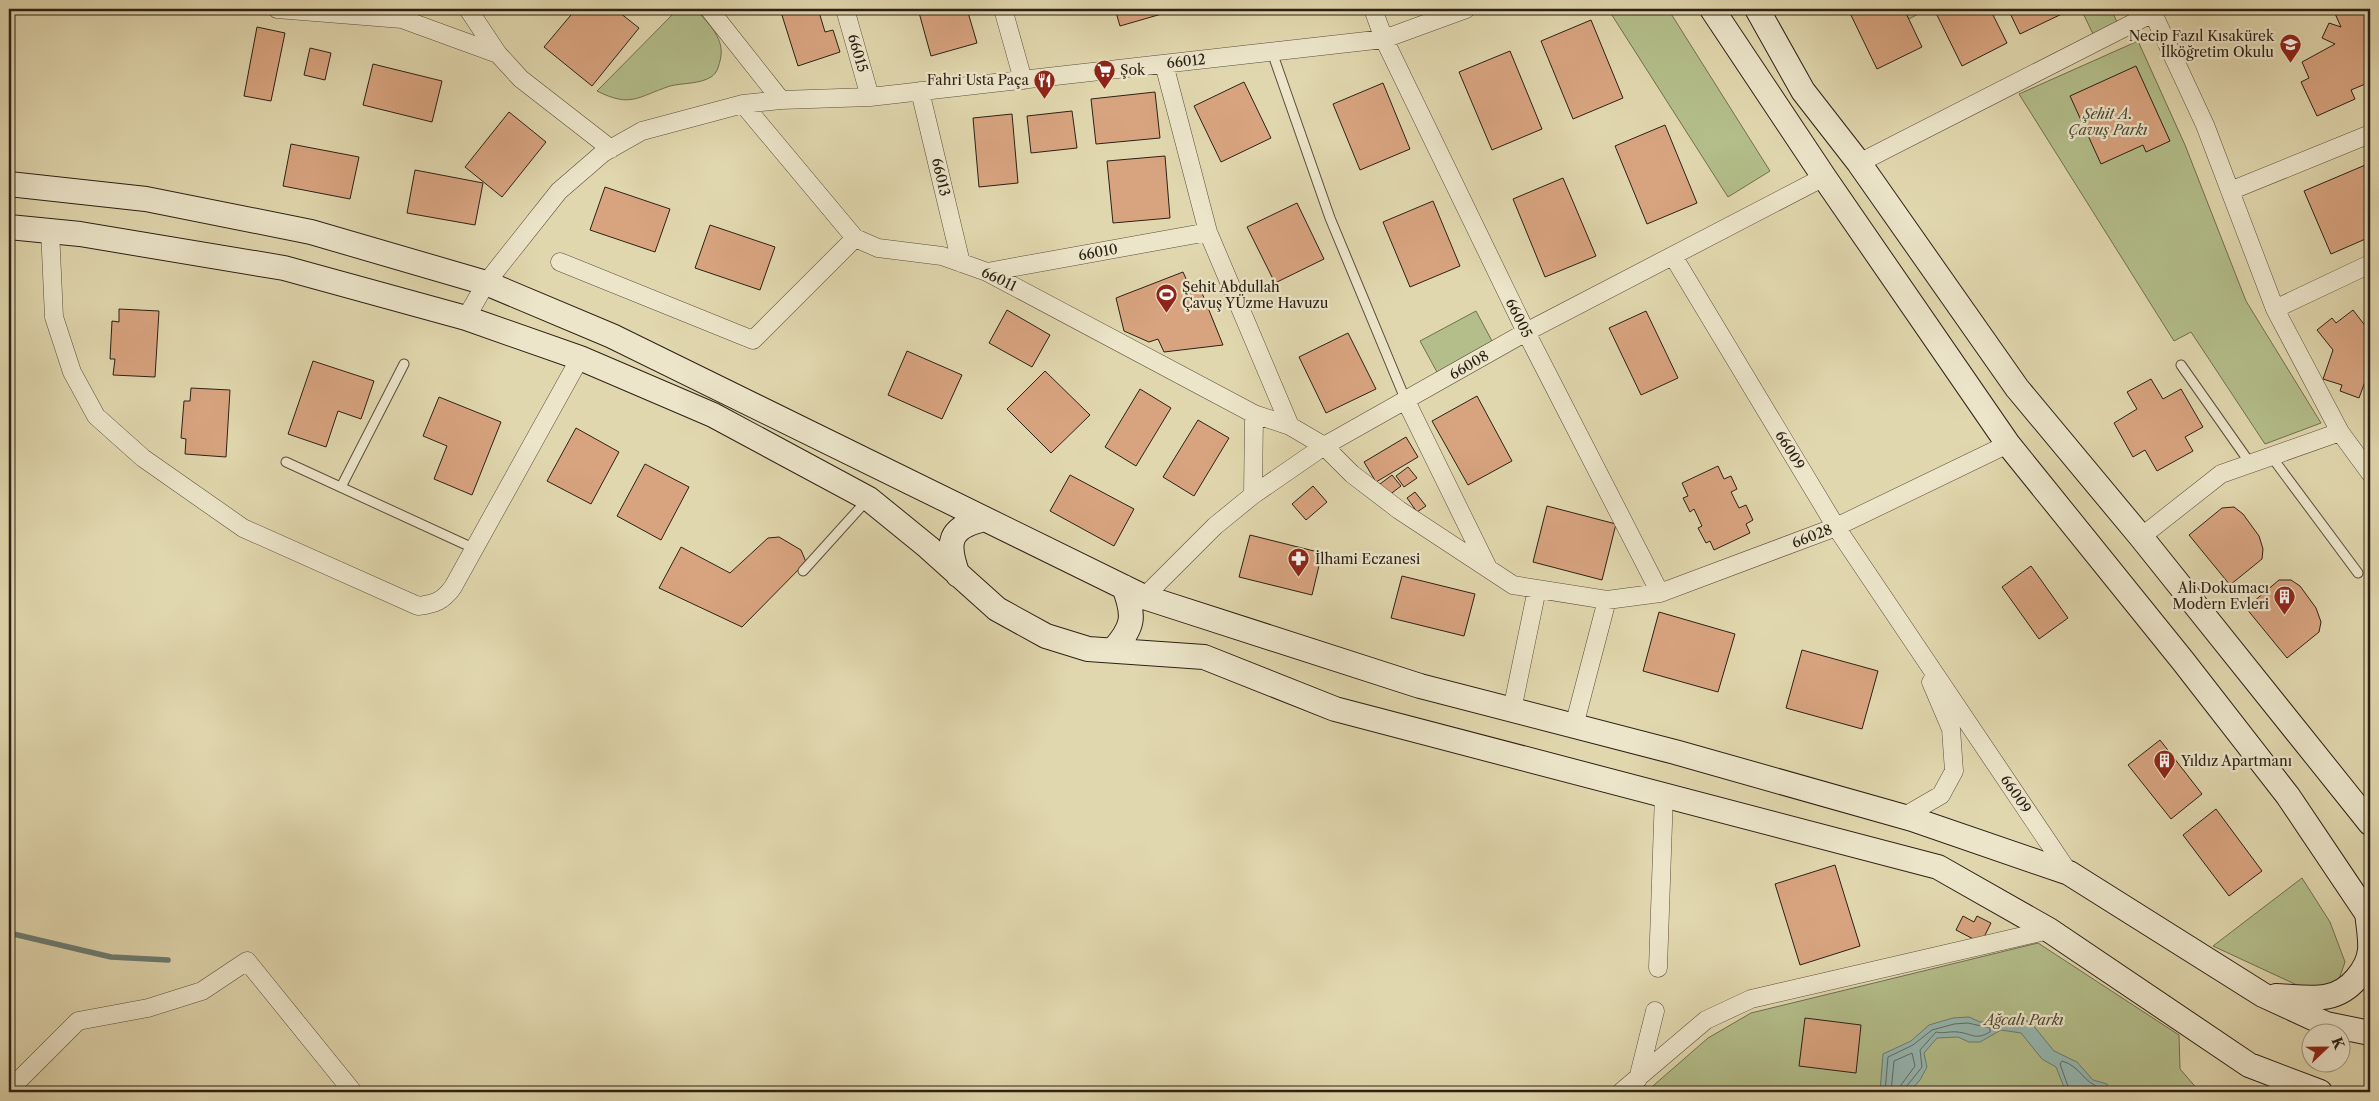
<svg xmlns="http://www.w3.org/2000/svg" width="2379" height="1101" font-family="'Libre Caslon Text',serif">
	<rect width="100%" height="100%" fill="#e1d7ae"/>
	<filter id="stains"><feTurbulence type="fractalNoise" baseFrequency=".004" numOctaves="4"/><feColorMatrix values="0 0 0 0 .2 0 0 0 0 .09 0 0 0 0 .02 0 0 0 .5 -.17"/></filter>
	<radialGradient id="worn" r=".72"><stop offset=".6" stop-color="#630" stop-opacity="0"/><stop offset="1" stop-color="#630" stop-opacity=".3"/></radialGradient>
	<!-- green -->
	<path fill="#b3be8a" stroke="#707050" d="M 678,9 L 696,9 C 709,25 726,39 720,61 C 718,68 717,73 711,77 C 700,84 682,83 670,86 C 637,97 631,108 597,91 Z
		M 1608,9 L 1668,9 L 1770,171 L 1728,197 Z
		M 1898,9 L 1928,9 L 1905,21 Z
		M 2081,9 L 2111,9 L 2118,24 L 2093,34 Z
		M 2138,41 L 2185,145 L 2246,301 L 2321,423 L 2265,444 L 2191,332 L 2174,341 L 2019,94 Z
		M 1476,311 L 1492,341 L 1437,372 L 1420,341 Z
		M 2302,878 L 2330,922 L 2345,962 L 2339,979 L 2323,989 L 2299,986 L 2213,946 Z
		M 2038,943 L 2179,1035 L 2180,1069 L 2200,1092 L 1646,1092 L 1708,1038 L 1751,1013 Z"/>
	<!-- water -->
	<path fill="#96b8b2" stroke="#6c7c73" d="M 1969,1017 L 1980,1022 L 1992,1022 L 2006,1018 L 2022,1018 L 2032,1024 L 2054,1051 L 2077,1062 L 2093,1080 L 2107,1084 L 2108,1092 L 2066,1092 L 2056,1067 L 2042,1059 L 2021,1033 L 2001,1030 L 1980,1042 L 1969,1042 L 1958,1037 L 1937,1038 L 1924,1053 L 1927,1067 L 1920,1080 L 1909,1092 L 1880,1092 L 1883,1054 L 1911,1041 L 1929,1025 L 1953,1018 Z
		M 1786,1086 L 1831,1092 L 1771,1092 Z"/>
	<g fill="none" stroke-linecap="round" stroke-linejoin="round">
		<!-- shore -->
		<path stroke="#616c64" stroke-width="1" d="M 1885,1092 L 1888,1057 L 1913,1045 L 1932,1030 L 1954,1024 L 1968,1023 L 1990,1028 L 1990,1032 C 1974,1041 1972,1033 1957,1032 C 1950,1031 1943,1034 1936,1032 L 1920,1050 L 1922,1067 L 1906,1087 L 1905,1092
			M 1891,1092 L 1894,1061 L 1912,1053 L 1915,1066 L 1901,1085 L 1899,1092
			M 2070,1092 L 2060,1064 L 2062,1061 C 2082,1067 2082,1082 2101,1088 L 2103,1092"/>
		<!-- stream -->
		<path stroke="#6c7c73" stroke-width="5.5" d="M 9,933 L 111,957 L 168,960"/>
	</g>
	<!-- building -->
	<path fill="#d8a480" stroke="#2c2115" d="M 576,9 L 615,9 L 639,28 L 592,86 L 544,47 Z
		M 780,9 L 829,9 L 819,12 L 825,32 L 833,30 L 840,52 L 798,66 Z
		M 918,9 L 967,9 L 977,43 L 931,56 Z
		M 1115,9 L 1164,9 L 1165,13 L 1120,26 Z
		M 1848,9 L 1904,9 L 1922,47 L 1877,69 Z
		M 1939,9 L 1990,9 L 2007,43 L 1962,66 L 1935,11 Z
		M 2008,9 L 2064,9 L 2066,12 L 2020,34 Z
		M 2333,9 L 2370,9 L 2370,82 L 2351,90 L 2355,99 L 2317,116 L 2301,82 L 2309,78 L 2302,62 L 2335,44 L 2322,38 L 2329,23 L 2341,27 Z
		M 1591,20 L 1623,98 L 1573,119 L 1541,41 Z
		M 257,27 L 285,33 L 271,101 L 244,96 Z
		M 310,48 L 331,53 L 325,80 L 304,75 Z
		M 1510,51 L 1542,129 L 1492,150 L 1459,72 Z
		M 373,64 L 442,81 L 432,122 L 363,105 Z
		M 2136,66 L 2170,141 L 2146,152 L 2143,145 L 2101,164 L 2070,96 Z
		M 1244,82 L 1271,138 L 1221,162 L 1194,106 Z
		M 1383,83 L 1410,149 L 1360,170 L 1333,104 Z
		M 1155,92 L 1160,138 L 1096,144 L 1091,99 Z
		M 1072,111 L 1077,148 L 1031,153 L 1027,116 Z
		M 509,112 L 546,142 L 502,197 L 465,167 Z
		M 1012,114 L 1018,183 L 979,187 L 973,118 Z
		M 1665,125 L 1697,203 L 1647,224 L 1615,146 Z
		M 291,144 L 359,157 L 350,199 L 283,186 Z
		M 1165,156 L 1170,218 L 1113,223 L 1107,161 Z
		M 2370,163 L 2370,237 L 2331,254 L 2304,191 Z
		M 415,170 L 483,183 L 475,225 L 407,213 Z
		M 1563,178 L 1596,256 L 1545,277 L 1513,199 Z
		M 605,187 L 670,209 L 655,252 L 590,230 Z
		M 1433,201 L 1460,266 L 1410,287 L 1383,222 Z
		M 1297,203 L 1324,259 L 1275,283 L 1247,227 Z
		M 710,225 L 775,247 L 760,290 L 695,268 Z
		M 1183,272 L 1192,292 L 1200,288 L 1223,345 L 1164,352 L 1158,339 L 1149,342 L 1124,331 L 1116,298 Z
		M 119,309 L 159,311 L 155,377 L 113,375 L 115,359 L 110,359 L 112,321 L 119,322 Z
		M 1007,310 L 1050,335 L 1032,367 L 989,343 Z
		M 2353,310 L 2370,332 L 2370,368 L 2359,398 L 2340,391 L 2342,385 L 2323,379 L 2333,350 L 2317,330 L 2332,318 L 2336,323 Z
		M 1646,311 L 1678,378 L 1641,395 L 1609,328 Z
		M 1348,333 L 1376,389 L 1326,413 L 1299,357 Z
		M 907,351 L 962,375 L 942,419 L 888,395 Z
		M 313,361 L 374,381 L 361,419 L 338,411 L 326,447 L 288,434 Z
		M 1045,371 L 1090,415 L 1051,453 L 1007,409 Z
		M 2151,379 L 2163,399 L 2181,389 L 2203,427 L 2185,437 L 2193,451 L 2157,471 L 2145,450 L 2133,457 L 2114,423 L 2137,409 L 2127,392 Z
		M 191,388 L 230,390 L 226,457 L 185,454 L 186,439 L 181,438 L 184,401 L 190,401 Z
		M 1140,389 L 1171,408 L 1136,466 L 1105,447 Z
		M 1477,396 L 1512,461 L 1468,485 L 1432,421 Z
		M 439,397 L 501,422 L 472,495 L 434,479 L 447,446 L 423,436 Z
		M 1198,420 L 1229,438 L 1194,496 L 1163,477 Z
		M 576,428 L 619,452 L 591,504 L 547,481 Z
		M 1406,437 L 1418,457 L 1376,482 L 1364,462 Z
		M 645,464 L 689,487 L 661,540 L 617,516 Z
		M 1718,466 L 1724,479 L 1731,476 L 1737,489 L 1731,492 L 1739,508 L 1746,505 L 1753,520 L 1746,524 L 1750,533 L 1714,550 L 1710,541 L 1706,543 L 1698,528 L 1702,526 L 1694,509 L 1690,512 L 1683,498 L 1688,496 L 1682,483 Z
		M 1408,467 L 1417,478 L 1404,487 L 1396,476 Z
		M 1070,475 L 1134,509 L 1114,546 L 1050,511 Z
		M 1392,475 L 1401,486 L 1388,496 L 1380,484 Z
		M 1313,486 L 1327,502 L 1306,520 L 1292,504 Z
		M 1415,492 L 1426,506 L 1417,512 L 1407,498 Z
		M 1547,506 L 1616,524 L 1602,580 L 1533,562 Z
		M 2234,507 L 2243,514 L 2259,536 L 2263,549 L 2262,559 L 2230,585 L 2189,535 L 2222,508 Z
		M 1250,535 L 1322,553 L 1312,595 L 1239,577 Z
		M 779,537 L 801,550 L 806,562 L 742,627 L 659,588 L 681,547 L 730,573 L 768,538 Z
		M 2031,566 L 2068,618 L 2039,639 L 2002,587 Z
		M 1402,576 L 1475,594 L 1464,636 L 1391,618 Z
		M 2279,580 L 2291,580 L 2300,586 L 2316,608 L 2321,622 L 2319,632 L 2287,658 L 2246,608 Z
		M 1659,612 L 1735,634 L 1718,692 L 1643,671 Z
		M 1802,650 L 1878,671 L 1862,729 L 1786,708 Z
		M 2160,740 L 2202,794 L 2171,819 L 2128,765 Z
		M 2216,809 L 2262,871 L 2229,896 L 2183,835 Z
		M 1835,865 L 1860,946 L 1800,965 L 1775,884 Z
		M 1963,916 L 1974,922 L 1977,916 L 1991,923 L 1981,943 L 1956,930 Z
		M 1805,1018 L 1861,1025 L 1856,1073 L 1799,1066 Z"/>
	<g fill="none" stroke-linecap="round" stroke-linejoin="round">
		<defs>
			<path id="lane" d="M 1272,52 L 1330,218 L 1406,401
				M 2181,365 L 2250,463
				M 2271,456 L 2358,573
				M 286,462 L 473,548
				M 341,487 L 404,364
				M 803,571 L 868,499"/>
			<path id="street" d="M 277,9 L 402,19 L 498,54
				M 468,9 L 498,54 L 521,79 L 611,149
				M 709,9 L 781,100
				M 845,9 L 870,97
				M 1003,9 L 1023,80
				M 1373,9 L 1384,39 L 1526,332 L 1660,593
				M 2151,9 L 2205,125 L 2275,309 L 2340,432 L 2370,473
				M 1164,64 L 1208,232 L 1290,426 L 1324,446 L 1352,474 L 1399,510 L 1513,585 L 1607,600 L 1660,593 L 1836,527 L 2008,444
				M 920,91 L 961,263
				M 743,104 L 855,238 L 878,248 L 942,256 L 987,272 L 1254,414 L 1290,426
				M 1859,163 L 2153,13
				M 2230,191 L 2370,134
				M 50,230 L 54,317 L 72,372 L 96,416 L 143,458 L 243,528 L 418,606 C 435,604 443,601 453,587 L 580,358
				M 1673,256 L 1836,527 L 2069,873
				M 560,262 L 753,340 L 855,238
				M 987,272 L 1208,232
				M 2275,309 L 2370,264
				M 466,318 L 486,283 L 559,191 L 603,153 L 642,131 L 743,104 L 781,100 L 870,97 L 1384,39 L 1466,9
				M 1406,401 L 1488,568
				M 1253,495 L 1254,414
				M 2141,537 L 2221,474 L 2340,432
				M 1144,597 L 1215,526 L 1253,495 L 1324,446 L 1526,332 L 1824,177
				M 1512,710 L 1537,589
				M 1574,726 L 1607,600
				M 1903,817 L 1941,795 L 1954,771 L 1951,729 L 1931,682
				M 1658,968 L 1664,794
				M 1638,1079 L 1655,1011
				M 14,1092 L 16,1083 L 78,1021 L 148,1008 L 202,991 L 247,961 L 353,1092
				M 1621,1092 L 1706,1020 L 1751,999 L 2049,930"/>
			<path id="secondary" d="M 1712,9 L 1824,177 L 2008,444 L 2183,661 L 2288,796 L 2370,918
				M 1757,9 L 1803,91 L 1859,163 L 2017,388 L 2141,537 L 2370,823
				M 9,184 L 146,199 L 311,232 L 486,283 L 612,336 L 1144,597 L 1420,686 L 1675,752 L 1912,819 L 2069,873 L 2263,995 L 2326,1024 L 2370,1033
				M 9,227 L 80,234 L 284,268 L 466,318 L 580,358 L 713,415 L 869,499 L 928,547 L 997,609 L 1046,636 L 1088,649 L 1204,657 L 1335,709 L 1938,867 L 2049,930 L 2249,1065 L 2320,1092
				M 958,575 C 946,543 948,527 985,519
				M 1113,650 C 1134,627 1135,616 1124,587
				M 2276,996 C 2307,997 2335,1005 2357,978 C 2363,971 2369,960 2370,950 C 2371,938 2368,924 2367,912"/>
		</defs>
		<!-- lane casing -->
		<use href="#lane" stroke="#594e3b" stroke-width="11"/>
		<!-- street casing -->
		<use href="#street" stroke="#594e3b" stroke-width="19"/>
		<!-- secondary casing -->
		<use href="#secondary" stroke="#2c2115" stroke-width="26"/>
		<!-- lane -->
		<use href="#lane" stroke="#ece5ca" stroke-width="9"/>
		<!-- street -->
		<use href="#street" stroke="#ece5ca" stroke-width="18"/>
		<!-- secondary -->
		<use href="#secondary" stroke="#ece5ca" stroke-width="24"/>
	</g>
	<!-- icons -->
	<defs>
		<symbol id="school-pin" viewBox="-11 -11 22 30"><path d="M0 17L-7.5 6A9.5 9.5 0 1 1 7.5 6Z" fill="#8f2418" stroke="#ece5ca"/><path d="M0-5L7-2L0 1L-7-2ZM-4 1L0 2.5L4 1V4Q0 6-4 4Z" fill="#fff"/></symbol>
		<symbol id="supermarket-pin" viewBox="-11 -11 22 30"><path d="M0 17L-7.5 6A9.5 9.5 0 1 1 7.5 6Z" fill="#8f2418" stroke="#ece5ca"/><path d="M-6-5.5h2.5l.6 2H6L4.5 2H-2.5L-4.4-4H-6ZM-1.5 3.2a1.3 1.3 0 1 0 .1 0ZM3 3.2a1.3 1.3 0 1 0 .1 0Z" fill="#fff"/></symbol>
		<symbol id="restaurant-pin" viewBox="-11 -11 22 30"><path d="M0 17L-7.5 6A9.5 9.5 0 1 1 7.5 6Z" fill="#8f2418" stroke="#ece5ca"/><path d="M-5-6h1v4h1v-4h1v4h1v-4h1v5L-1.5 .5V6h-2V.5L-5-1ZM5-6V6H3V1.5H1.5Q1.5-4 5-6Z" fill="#fff"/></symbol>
		<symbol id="stadium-pin" viewBox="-11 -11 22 30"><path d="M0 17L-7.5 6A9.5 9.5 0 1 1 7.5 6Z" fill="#8f2418" stroke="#ece5ca"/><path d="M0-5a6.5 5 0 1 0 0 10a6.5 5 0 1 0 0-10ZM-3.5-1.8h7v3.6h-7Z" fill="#fff"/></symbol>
		<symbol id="pharmacy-pin" viewBox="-11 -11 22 30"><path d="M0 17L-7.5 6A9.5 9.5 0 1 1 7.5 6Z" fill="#8f2418" stroke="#ece5ca"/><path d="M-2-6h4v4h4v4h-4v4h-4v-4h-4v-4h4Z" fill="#fff"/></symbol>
		<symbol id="building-pin" viewBox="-11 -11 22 30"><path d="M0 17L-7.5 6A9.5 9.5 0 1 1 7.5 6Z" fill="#8f2418" stroke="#ece5ca"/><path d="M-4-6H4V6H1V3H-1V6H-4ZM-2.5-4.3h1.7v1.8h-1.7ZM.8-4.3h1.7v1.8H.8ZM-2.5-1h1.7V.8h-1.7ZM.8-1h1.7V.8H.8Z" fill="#fff"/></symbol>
	</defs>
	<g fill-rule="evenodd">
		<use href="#school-pin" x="2278" y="32" width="25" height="34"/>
		<use href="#supermarket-pin" x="1092" y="58" width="25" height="34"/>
		<use href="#restaurant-pin" x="1032" y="68" width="25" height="34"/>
		<use href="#stadium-pin" x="1154" y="282" width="25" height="34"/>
		<use href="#pharmacy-pin" x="1286" y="546" width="25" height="34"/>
		<use href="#building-pin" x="2272" y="584" width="25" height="34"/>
		<use href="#building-pin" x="2152" y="748" width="25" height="34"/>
	</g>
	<g text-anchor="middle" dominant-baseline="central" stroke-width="4.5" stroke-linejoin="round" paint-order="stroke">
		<!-- poi labels -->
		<g font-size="14" fill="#2c2115" stroke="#ece5ca" text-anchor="start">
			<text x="2274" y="36" text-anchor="end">Necip Fazıl Kısakürek<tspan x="2274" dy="16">İlköğretim Okulu</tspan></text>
			<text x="1120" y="70">Şok</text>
			<text x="1029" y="80" text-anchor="end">Fahri Usta Paça</text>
			<text x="1182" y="287">Şehit Abdullah<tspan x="1182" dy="16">Çavuş YÜzme Havuzu</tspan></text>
			<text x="1315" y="559">İlhami Eczanesi</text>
			<text x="2269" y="588" text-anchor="end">Ali Dokumacı<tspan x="2269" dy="16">Modern Evleri</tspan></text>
			<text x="2181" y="761">Yıldız Apartmanı</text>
		</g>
		<!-- street labels -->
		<g font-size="14" fill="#2c2115" stroke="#ece5ca">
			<text transform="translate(858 53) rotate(74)">66015</text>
			<text transform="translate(1186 61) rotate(-6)">66012</text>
			<text transform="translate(941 177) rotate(77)">66013</text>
			<text transform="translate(1098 252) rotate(-10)">66010</text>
			<text transform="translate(999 279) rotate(26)">66011</text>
			<text transform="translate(1519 318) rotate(64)">66005</text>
			<text transform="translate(1469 365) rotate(-30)">66008</text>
			<text transform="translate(1790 450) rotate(59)">66009</text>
			<text transform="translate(1812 536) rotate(-21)">66028</text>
			<text transform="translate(2016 794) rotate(56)">66009</text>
		</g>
		<!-- park labels -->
		<g font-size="14" font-style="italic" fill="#4e4832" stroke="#ece5ca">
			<text x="2108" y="114">Şehit A.<tspan x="2108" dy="16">Çavuş Parkı</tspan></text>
			<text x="2024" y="1020">Ağcalı Parkı</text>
		</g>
	</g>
	<!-- margin -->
	<rect width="2379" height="1101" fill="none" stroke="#e1d7ae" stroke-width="30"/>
	<rect x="10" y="10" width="2359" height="1081" fill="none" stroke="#2c2115" stroke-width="2.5"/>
	<rect x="15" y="15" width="2349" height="1071" fill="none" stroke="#2c2115"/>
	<!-- north arrow -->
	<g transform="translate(2326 1048) rotate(68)"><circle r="24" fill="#ece5ca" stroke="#9f9782"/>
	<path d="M0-4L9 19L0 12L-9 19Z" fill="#8f2418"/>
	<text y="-8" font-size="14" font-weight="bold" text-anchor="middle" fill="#2c2115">K</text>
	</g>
	<rect width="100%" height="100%" filter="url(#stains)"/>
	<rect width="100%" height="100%" fill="url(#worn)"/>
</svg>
